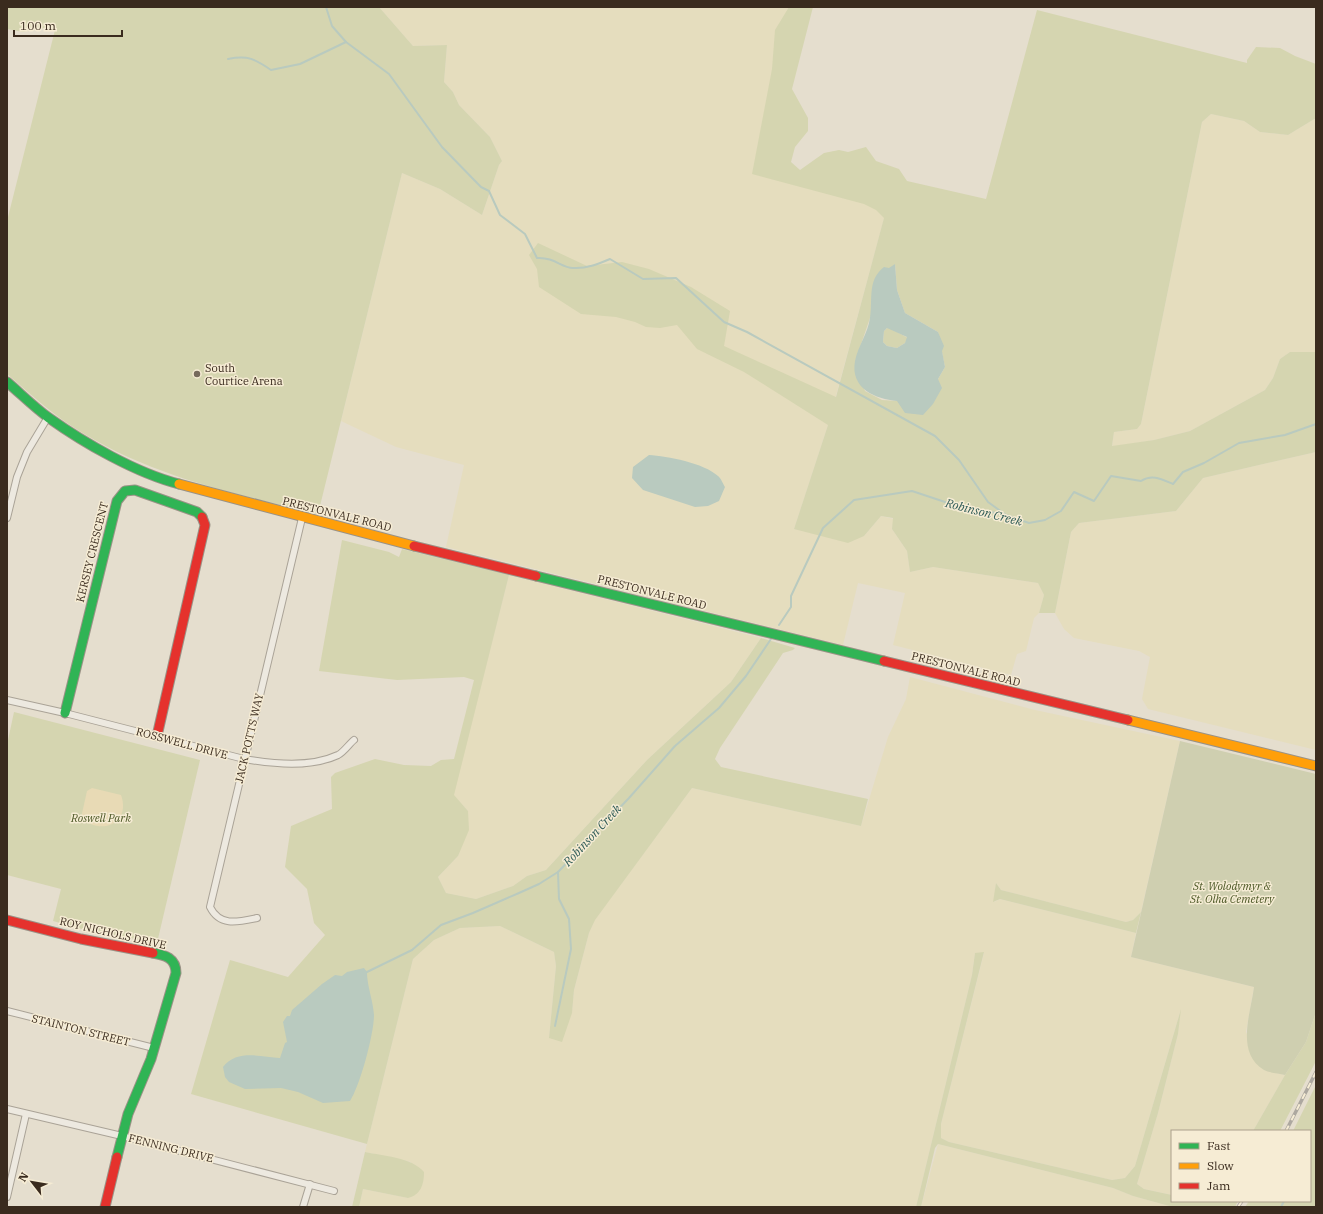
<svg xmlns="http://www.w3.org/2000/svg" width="1323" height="1214" font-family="'IBM Plex Serif',serif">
	<rect width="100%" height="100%" fill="#e5dece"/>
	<g fill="#e5ddbe">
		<polygon points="379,7 797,7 756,172 888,204 828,425 794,529 864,536 881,516 894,519 892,529 907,551 910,572 933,567 1038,583 1044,595 1039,613 1034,618 1026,651 1017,654 1011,675 893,645 905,593 858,583 843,645 446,547 464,465 396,447 341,421 402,173 440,189 482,215 499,165 502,161 490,137 459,105 453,92 444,82 447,45 413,46"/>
		<polygon points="1211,114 1244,121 1260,132 1288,135 1316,118 1316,352 1290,352 1280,359 1273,378 1265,390 1190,431 1154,440 1112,447 1114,432 1137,429 1141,424 1202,122"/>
		<polygon points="1316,452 1316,750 1148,709 1142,699 1150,657 1139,651 1074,638 1064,629 1055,613 1071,532 1079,523 1176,511 1203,478"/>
		<polygon points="509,575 761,638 731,682 647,760 546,870 527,876 513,886 476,899 446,893 438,877 458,856 468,811 453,795"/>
		<polygon points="910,677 1035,710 1180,741 1141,912 1133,920 1126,922 1001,890 996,883 994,902 1000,899 1136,933 1131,957 1254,987 1246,1032 1264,1070 1285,1075 1253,1131 1172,1131 1172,1195 1144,1189 1137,1184 1158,1113 1178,1034 1180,1012 1135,1166 1125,1178 1112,1180 949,1142 941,1138 941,1124 984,953 975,953 972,975 916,1207 359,1207 363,1189 408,1198 411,1162 365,1152 413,959 434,940 460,928 500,926 554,952 556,966 549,1038 572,1012 574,990 589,933 595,919 692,788 861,826 888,737 906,699"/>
		<polygon points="938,1144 1113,1188 1133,1196 1173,1207 921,1207"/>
	</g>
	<g fill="#d5d5b0" fill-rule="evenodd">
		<path d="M7 7H379L413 46 447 45 444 82 453 92 459 105 490 137 502 161 499 165 482 215 440 189 402 173 318 514C232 493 149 476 73 427 50 412 28 392 7 374V221L56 26 23 32 7 29Z"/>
		<path d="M789 7H813L792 89 808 118V131L795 147 791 162 800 170 824 153 839 150 848 152 866 147 876 161 899 169 907 181 986 199 1037 10 1247 63V60L1256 47 1280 48 1295 56 1316 64V118L1288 135 1260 132 1244 121 1211 114 1202 122 1141 424 1137 429 1114 432 1112 446 1154 440 1190 431 1265 390 1273 378 1280 359 1290 352H1316V452L1203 478 1176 511 1079 523 1071 532 1055 613H1039L1044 595 1038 583 933 567 910 572 907 551 892 529 893 518 881 516 864 536 848 543 794 529 828 425 744 372 697 349 677 325 660 328 646 327 635 322 616 317 581 314 539 287 537 269 529 255 538 243 587 266 622 262 649 269 691 287 730 311 724 346 836 397 884 218 876 210 864 204 752 174 772 69 775 30ZM895 264 897 290 905 313 938 332 945 367 938 379 897 401 882 400 865 391 855 362 870 318Z"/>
		<polygon points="887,328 890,328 908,338 905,343 897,348 887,346 883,342 884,331"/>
		<polygon points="342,540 389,552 399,557 402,549 509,575 454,795 468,811 469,830 458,856 438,877 446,893 476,899 513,886 527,876 546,870 647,760 731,682 761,638 795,648 793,650 783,653 720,748 715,759 721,767 868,799 861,826 692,788 595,920 589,933 574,990 572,1013 562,1042 549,1038 556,966 554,952 500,926 460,928 434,940 413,959 367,1144 191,1094 230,960 288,977 325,935 314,923 307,889 285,867 291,826 332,809 331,777 335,773 375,759 404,765 431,766 441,760 454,759 474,680 464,677 397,680 319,671"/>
		<polygon points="14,712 200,760 157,943 82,929 53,921 61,889 7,875 7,745"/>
		<polygon points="996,883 1001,890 1126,922 1133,920 1141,912 1136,933 1000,899 993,902"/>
		<polygon points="984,952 941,1124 941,1138 949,1142 1112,1180 1125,1178 1135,1166 1181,1009 1178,1034 1158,1113 1137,1184 1144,1189 1172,1195 1172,1201 1238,1201 1235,1207 1173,1207 1133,1196 1113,1188 938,1144 935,1148 921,1207 916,1207 972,975 975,953"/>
		<polygon points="1316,1012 1316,1061 1280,1131 1253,1131 1285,1075 1306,1042"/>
		<polygon points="1316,1085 1316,1207 1245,1207 1249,1201 1310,1201 1310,1131 1293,1131"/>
		<path d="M365 1152C384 1156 411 1157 424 1172 424 1184 421 1195 408 1198L363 1189 359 1207H352Z"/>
	</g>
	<path fill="#e8dab5" d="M92 788 121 795C131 823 102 836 81 818L87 791Z"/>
	<path fill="#cfcfb0" d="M1180 741 1316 774V1012L1306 1042 1285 1075C1278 1073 1269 1073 1264 1070 1235 1053 1251 1012 1254 987L1131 957Z"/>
	<g fill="#b9cabf" fill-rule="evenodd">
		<path d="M895 264 897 290 905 313 938 332 944 346 942 351 945 367 938 379 942 388 933 404 923 415 905 413 897 401C876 399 850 389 855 361 858 346 868 333 870 318 873 299 867 280 884 267L889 268ZM887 328 907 337 905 343 897 348 887 346 883 342 884 331Z"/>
		<path d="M649 455C667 456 704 463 718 476 721 478 723 484 725 487L719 501 708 506 695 507 643 490 632 478 633 467Z"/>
		<path d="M364 968 367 972C367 986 373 1000 374 1015 374 1034 360 1086 350 1101L323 1103 298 1092 281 1088 245 1089 229 1082 225 1077 223 1067C237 1049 261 1057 280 1058L285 1043 287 1042 283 1022 287 1016H290L292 1010 322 984 335 975 342 976 347 972Z"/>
	</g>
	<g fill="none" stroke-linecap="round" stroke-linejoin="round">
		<g stroke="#b9cabf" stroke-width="2">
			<path d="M326 7 332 26 346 42 389 74 442 147 481 187 489 191 500 215 525 234 537 258C555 257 561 268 573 268 586 269 598 264 610 259L643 279 676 278 724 322 747 332 935 436 959 460 988 502 1006 515"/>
			<path d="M228 59C248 55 255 59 271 70L300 64 346 42"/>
			<path d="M779 625 791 607V596L823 528 854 500 912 491 954 505 1006 515 1029 523 1045 520 1061 511 1074 492 1094 501 1111 476 1141 481C1152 474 1161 479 1173 484L1183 472 1204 463 1239 443 1285 435 1316 424"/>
			<polyline points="367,972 412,950 441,925 473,913 519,893 539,884 558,872 629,798 675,746 719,708 746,676 771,639"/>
			<polyline points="555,1026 571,949 569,919 559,899 558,872"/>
			<polyline points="1281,1207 1284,1201"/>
		</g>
		<g stroke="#aaa397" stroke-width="8">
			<g id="street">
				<polyline points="7,518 17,477 27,452 48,417"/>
				<path d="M7 700 65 713 244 759C274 764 310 768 338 755 344 752 349 744 354 740"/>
				<path d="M257 918C238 922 220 927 210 907L302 518"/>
				<polyline points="7,1011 154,1048"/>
				<polyline points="7,1109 122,1136 334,1191"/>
				<polyline points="7,1197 26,1114"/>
				<polyline points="303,1207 310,1184"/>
			</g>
		</g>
		<g stroke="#9a9286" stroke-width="11">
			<g id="fast">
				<path d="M7 382C21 394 34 407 49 418 84 443 136 473 179 484"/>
				<polyline points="536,576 884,661"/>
				<polyline points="65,713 117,501 125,491 135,490 197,512 202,517"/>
				<path d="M117 1157 128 1114 151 1059 176 973C176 958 165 955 153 953"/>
			</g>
		</g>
		<g stroke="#9a9286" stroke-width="11">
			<g id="slow">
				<polyline points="179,484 414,546"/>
				<polyline points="1128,720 1316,766"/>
			</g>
		</g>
		<g stroke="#9a9286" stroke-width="11">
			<g id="jam">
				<polyline points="414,546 536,576"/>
				<polyline points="884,661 1128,720"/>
				<polyline points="157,736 205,525 202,517"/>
				<polyline points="7,920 81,939 153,953"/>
				<polyline points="105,1207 117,1157"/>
			</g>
		</g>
		<use href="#street" stroke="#ede9e0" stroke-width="6"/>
		<use href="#fast" stroke="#30b455" stroke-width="9"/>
		<use href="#slow" stroke="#ff9f0a" stroke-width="9"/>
		<use href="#jam" stroke="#e5322d" stroke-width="9"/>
		<g stroke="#ada8a0" stroke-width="3.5">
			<g id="rail">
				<polyline points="1286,1131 1316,1072"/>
				<polyline points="1238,1207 1242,1201"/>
			</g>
		</g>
		<use href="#rail" stroke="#f6ecd4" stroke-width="2" stroke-dasharray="6" stroke-linecap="butt"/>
	</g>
	<circle fill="#766a5c" stroke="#f6ecd4" stroke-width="1.5" cx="197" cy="374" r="4"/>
	<g text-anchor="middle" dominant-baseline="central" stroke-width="3" stroke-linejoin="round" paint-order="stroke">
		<g font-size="11" fill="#3a2b1e" stroke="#f6ecd4" text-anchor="start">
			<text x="205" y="368">South<tspan x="205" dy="13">Courtice Arena</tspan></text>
		</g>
		<g font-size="11" fill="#3a2b1e" stroke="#f6ecd4">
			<text transform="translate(337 514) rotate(14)">PRESTONVALE ROAD</text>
			<text transform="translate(92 552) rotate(-76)">KERSEY CRESCENT</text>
			<text transform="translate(652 592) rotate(14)">PRESTONVALE ROAD</text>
			<text transform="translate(966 669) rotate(14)">PRESTONVALE ROAD</text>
			<text transform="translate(249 738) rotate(-77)">JACK POTTS WAY</text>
			<text transform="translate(182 743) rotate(15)">ROSSWELL DRIVE</text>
			<text transform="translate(113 933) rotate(13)">ROY NICHOLS DRIVE</text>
			<text transform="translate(81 1030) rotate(14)">STAINTON STREET</text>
			<text transform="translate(171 1148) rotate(14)">FENNING DRIVE</text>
		</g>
		<g font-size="11" font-style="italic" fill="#4a5624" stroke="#f6ecd4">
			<text x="101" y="818">Roswell Park</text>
			<text x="1232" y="886">St. Wolodymyr &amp;<tspan x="1232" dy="13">St. Olha Cemetery</tspan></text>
		</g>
		<g font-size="12" font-style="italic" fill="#2d5a56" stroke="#f6ecd4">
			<text transform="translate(984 512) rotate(14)">Robinson Creek</text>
			<text transform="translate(592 835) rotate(-47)">Robinson Creek</text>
		</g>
	</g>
	<rect width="1323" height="1214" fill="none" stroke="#3a2b1e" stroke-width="16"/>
	<rect x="1171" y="1130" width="140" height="72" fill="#f6ecd4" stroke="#ab9f8b"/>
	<rect x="1179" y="1143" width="20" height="6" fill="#30b455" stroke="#ab9f8b"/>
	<text x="1207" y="1150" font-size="12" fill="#3a2b1e">Fast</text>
	<rect x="1179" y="1163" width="20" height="6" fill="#ff9f0a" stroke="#ab9f8b"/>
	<text x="1207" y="1170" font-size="12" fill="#3a2b1e">Slow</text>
	<rect x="1179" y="1183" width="20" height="6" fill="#e5322d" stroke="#ab9f8b"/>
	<text x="1207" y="1190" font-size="12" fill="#3a2b1e">Jam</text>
	<g transform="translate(32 1182) rotate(301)" stroke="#f6ecd4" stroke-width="3" paint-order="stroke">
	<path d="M0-3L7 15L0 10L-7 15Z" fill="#3a2b1e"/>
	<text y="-6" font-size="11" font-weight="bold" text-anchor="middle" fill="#3a2b1e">N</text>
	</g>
	<path d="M14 30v6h108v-6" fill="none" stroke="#3a2b1e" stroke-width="2"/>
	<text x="20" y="30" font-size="12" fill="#3a2b1e" stroke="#f6ecd4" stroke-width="3" paint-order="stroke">100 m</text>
</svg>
